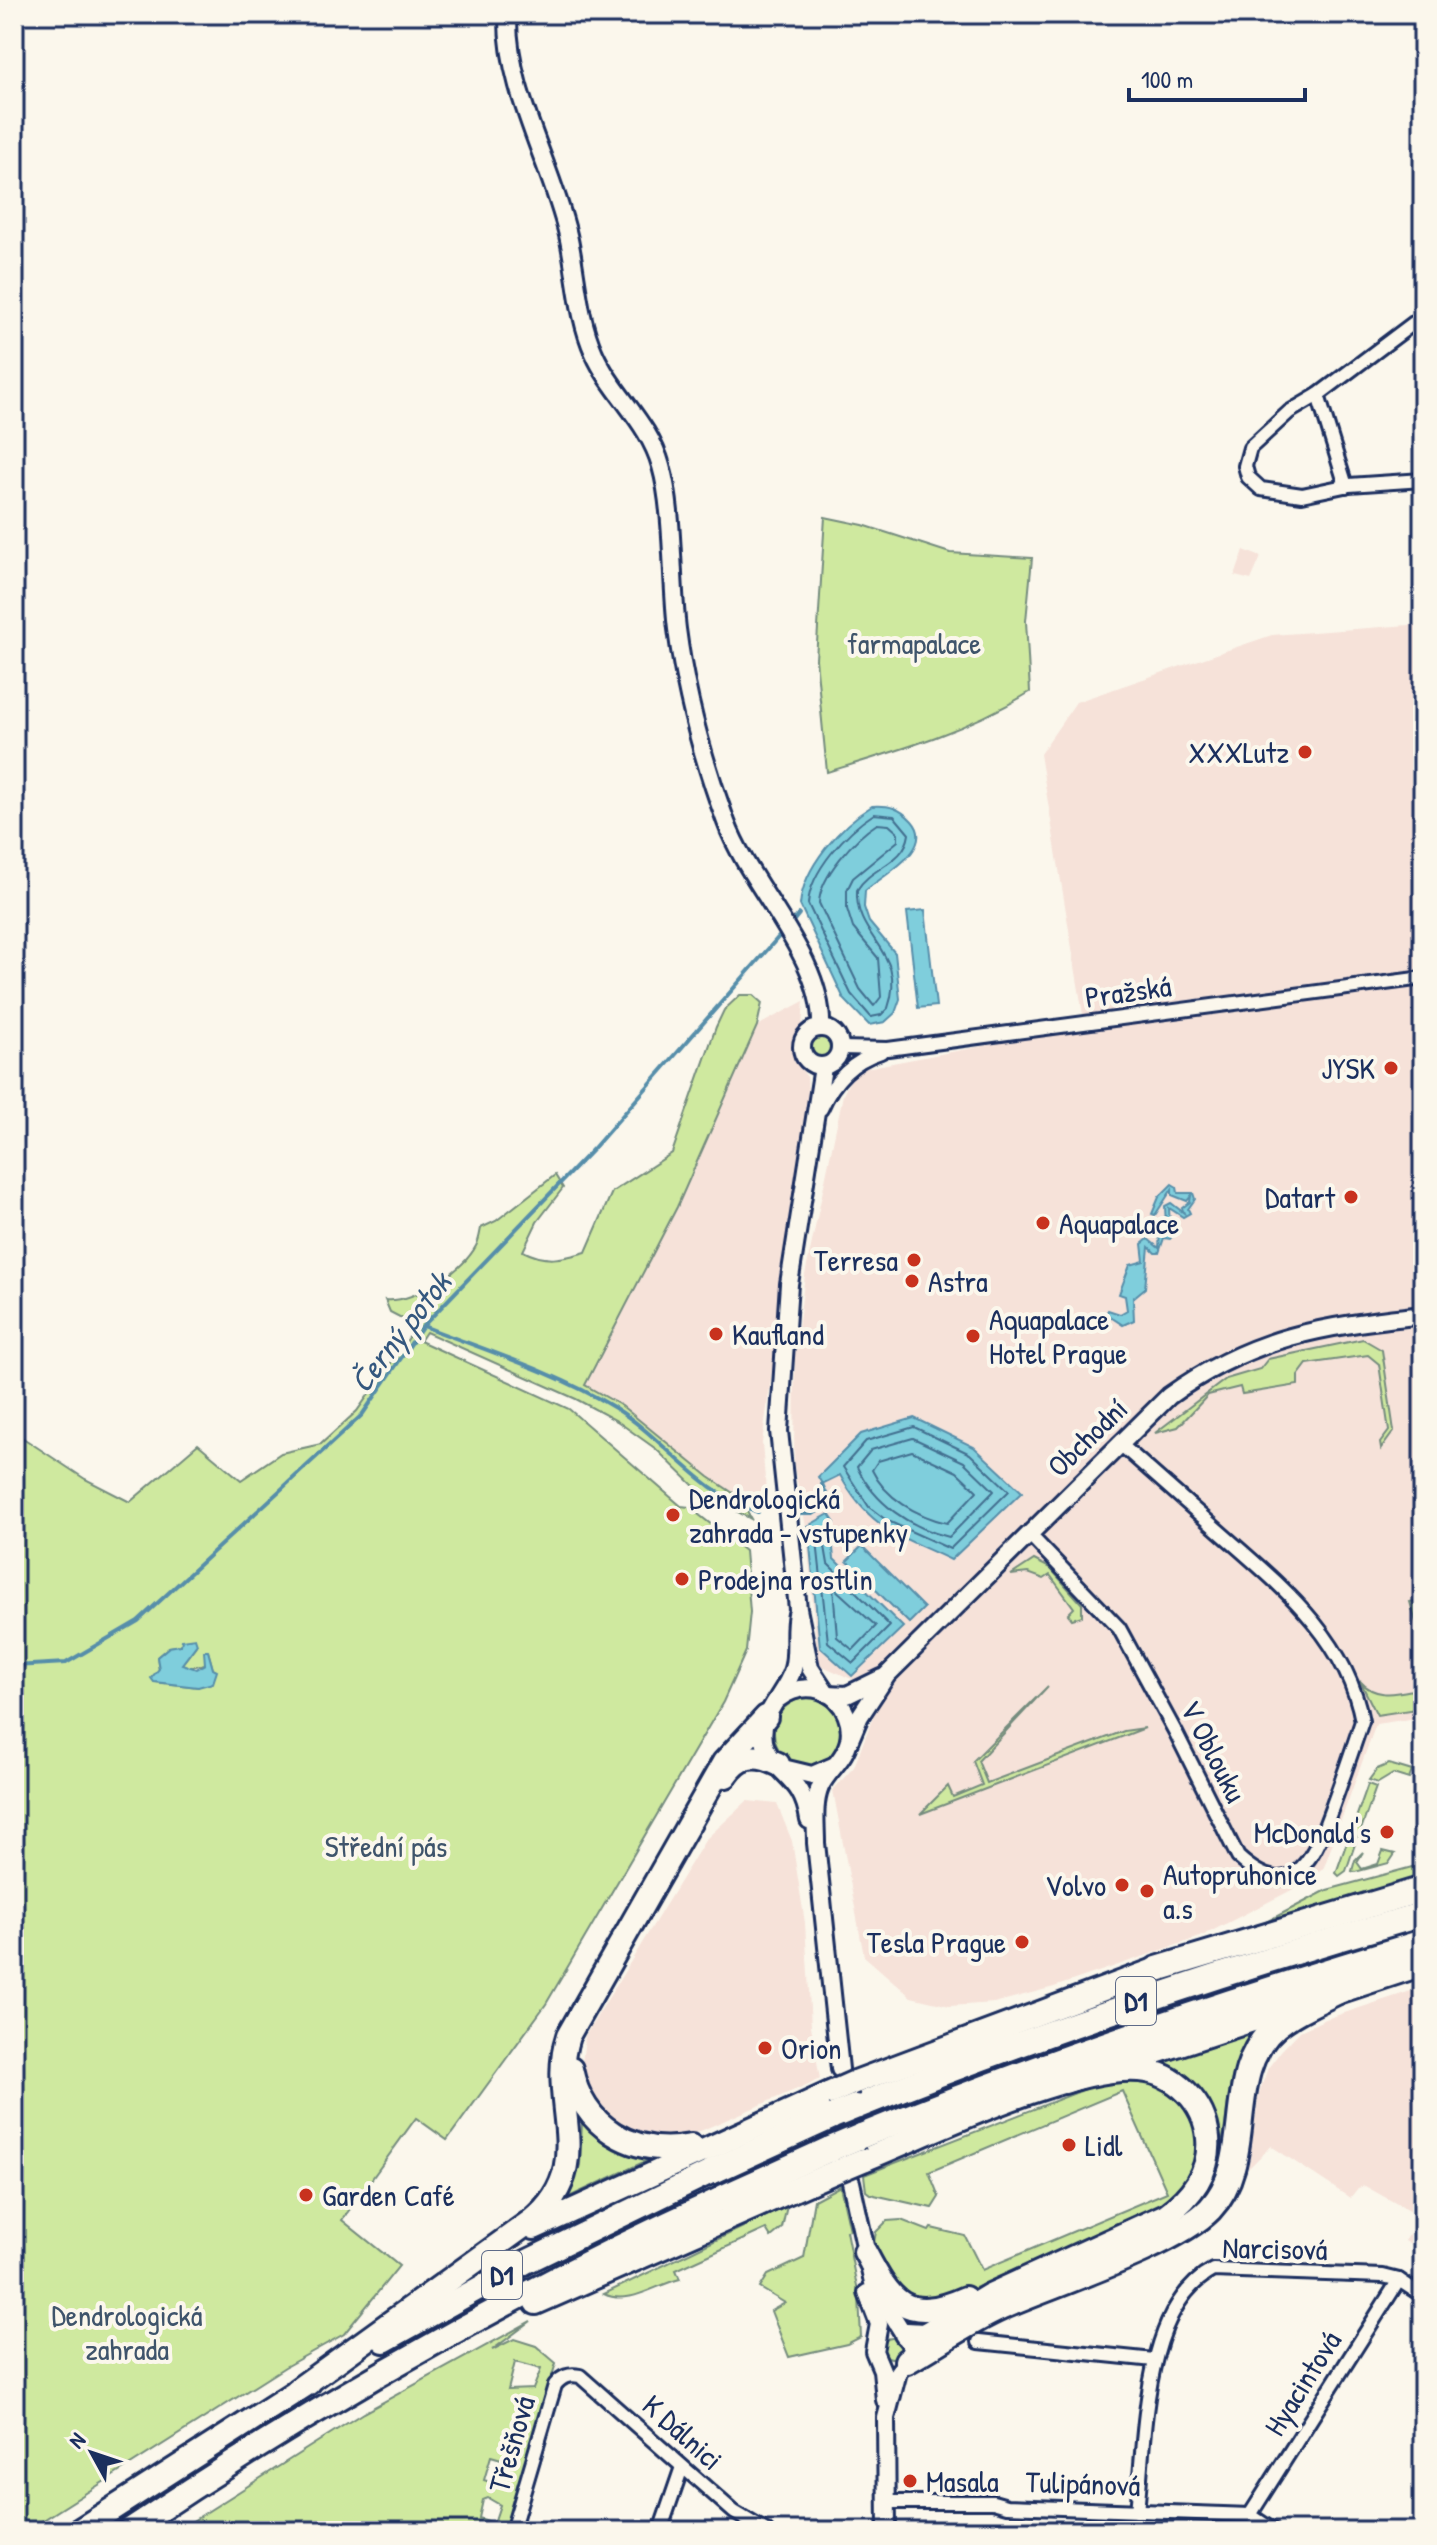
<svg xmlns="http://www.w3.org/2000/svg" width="1437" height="2545" font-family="'Patrick Hand',sans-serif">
	<rect width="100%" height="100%" fill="#fbf7ec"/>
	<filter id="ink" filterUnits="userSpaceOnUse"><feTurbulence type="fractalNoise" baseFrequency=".0125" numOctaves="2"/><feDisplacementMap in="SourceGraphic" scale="16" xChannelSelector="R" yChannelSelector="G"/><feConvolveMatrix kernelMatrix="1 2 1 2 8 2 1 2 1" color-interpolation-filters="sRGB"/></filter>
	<g filter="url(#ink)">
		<g fill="#f6e2d9">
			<polygon points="1244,550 1261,557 1251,580 1235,576"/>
			<polygon points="1423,624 1423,1717 1376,1724 1324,1867 1315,1878 1200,1937 1054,1987 994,2003 950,2006 911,1997 864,1956 833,1790 854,1767 873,1717 856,1681 818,1664 806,1527 794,1466 795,1353 805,1275 843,1095 855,1070 1085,1027 1040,754 1076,702 1272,635"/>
			<polygon points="804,1001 802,1027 791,1046 796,1062 807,1077 809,1107 762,1443 767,1503 739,1497 709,1477 622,1406 585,1385 677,1207 757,1026"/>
			<polygon points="747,1801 777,1804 792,1841 805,1923 811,2026 820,2079 698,2132 664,2138 647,2137 615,2123 592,2097 582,2064 585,2036 706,1839"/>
			<polygon points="1423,1987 1423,2232 1414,2246 1405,2241 1418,2220 1415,2214 1365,2186 1358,2188 1350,2198 1271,2146 1248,2169 1259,2093 1268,2068 1281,2051 1300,2031 1326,2019"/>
		</g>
		<g fill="#cfe99f" stroke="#758c7e" stroke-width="2" fill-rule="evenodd">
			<path d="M825 517 863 525 950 553 1032 558 1026 621 1030 692C967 731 897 751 827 772L816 659Z"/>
			<path d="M740 995H753L762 1003 757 1026 677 1207 585 1385 622 1406 709 1477 739 1497 751 1519 699 1491 656 1449 617 1421 576 1399 426 1332 420 1341 569 1409 681 1506 689 1507 745 1551 750 1612 746 1651 723 1702 546 2004 447 2140 416 2118 342 2220 399 2266 344 2334 285 2367 26 2531H14V1432L85 1479 130 1502 198 1444 241 1480 281 1453 321 1444 357 1411 417 1326 390 1312 385 1300C413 1303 462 1272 476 1246 479 1241 480 1233 481 1228L496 1221 555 1175 563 1188 537 1222 523 1251C546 1263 561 1259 586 1252L612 1192 672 1153 716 1027 724 1010ZM182 1645 195 1647 182 1664 187 1668 205 1664 208 1651 213 1669 198 1687 155 1682 159 1670 157 1657 169 1647Z"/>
			<circle cx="821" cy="1047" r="10"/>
			<polygon points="1363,1339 1382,1350 1394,1431 1381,1449 1380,1443 1389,1431 1379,1364 1368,1355 1307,1364 1298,1376 1298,1385 1242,1394 1240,1387 1208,1395 1178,1427 1155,1433 1226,1379 1260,1369 1268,1359"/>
			<polygon points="1034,1560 1050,1568 1082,1604 1082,1616 1072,1619 1068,1614 1074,1608 1050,1575 1044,1579 1028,1573 1011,1575"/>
			<polygon points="1423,1599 1423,1646 1410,1602"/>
			<path d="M1360 1681C1377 1701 1400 1692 1423 1688V1708L1377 1715Z"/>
			<polygon points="1048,1686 978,1761 987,1783 1124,1731 1145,1728 920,1814 948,1786 953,1797 982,1785 973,1761"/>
			<circle cx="808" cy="1732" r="34"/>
			<polygon points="1389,1764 1412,1771 1409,1779 1393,1774 1378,1783 1369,1780 1377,1769"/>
			<polygon points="1368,1784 1376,1787 1358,1838 1350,1835"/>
			<polygon points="1348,1839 1356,1841 1346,1871 1339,1876 1336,1873"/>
			<polygon points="1383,1851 1395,1854 1389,1863 1355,1872 1352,1871 1355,1860 1363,1852 1357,1862 1362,1869 1378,1864"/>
			<polygon points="1423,1864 1423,1878 1266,1922 1327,1890"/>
			<path d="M1253 2027 1254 2032C1246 2047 1236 2062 1232 2078 1222 2121 1229 2160 1200 2197 1220 2124 1230 2103 1157 2060Z"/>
			<polygon points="1131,2079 1168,2085 1197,2119 1202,2155 1176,2198 955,2297 906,2300 873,2247 876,2232 887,2221 901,2220 929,2231 931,2228 965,2236 982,2270 1167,2192 1122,2091 929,2172 939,2197 932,2208 870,2194 866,2191 864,2175 1101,2083"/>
			<polygon points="582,2122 605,2144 648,2160 569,2197 580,2165"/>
			<polygon points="840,2186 850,2230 846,2231 859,2297 861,2337 847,2344 789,2357 771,2311 785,2303 760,2288 768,2275 804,2258 814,2200"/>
			<path d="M787 2206 782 2228 771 2237 766 2229 676 2270 680 2279C655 2285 629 2306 604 2294Z"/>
			<path d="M531 2321 492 2350 514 2339 536 2346 556 2363 504 2531H177L363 2413ZM515 2362 541 2369 533 2389 508 2390ZM491 2456 508 2461 500 2485 484 2480ZM488 2498 500 2505 494 2523 479 2518 483 2500Z"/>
			<circle cx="892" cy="2348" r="10"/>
		</g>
		<g fill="#7fcedc" stroke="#578eaa" stroke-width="2">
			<path d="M872 806C890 805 900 808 912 821 937 849 881 876 865 891L864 907 869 922 895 953 900 999 895 1013 885 1022 869 1025 844 999 800 905C803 867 841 825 872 806Z"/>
			<polygon points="925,910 936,1006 918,1008 907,912"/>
			<polygon points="1172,1184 1177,1187 1178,1193 1193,1193 1195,1199 1188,1209 1190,1213 1183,1217 1169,1208 1170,1227 1175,1227 1176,1231 1170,1239 1164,1238 1159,1253 1155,1253 1149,1247 1145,1288 1133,1298 1134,1320 1123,1325 1106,1314 1108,1310 1120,1314 1127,1310 1125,1296 1119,1294 1130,1265 1144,1261 1142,1244 1148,1239 1159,1248 1160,1230 1166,1225 1165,1206 1171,1203 1184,1213 1182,1208 1190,1202 1191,1196 1187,1201 1172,1195 1172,1189 1155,1215 1152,1214 1159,1197"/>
			<path d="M914 1418 974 1447 1022 1492 951 1560C899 1535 869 1529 840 1475L822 1484 818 1477 861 1434Z"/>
			<polygon points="829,1514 835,1523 831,1526 834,1559 903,1627 852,1676 820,1647 808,1526"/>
			<polygon points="862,1546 924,1608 909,1623 847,1561"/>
			<polygon points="195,1638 197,1644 182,1664 196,1669 205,1664 204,1651 208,1651 213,1669 217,1671 213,1683 198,1687 154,1682 151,1678 159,1669 157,1657 169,1647 181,1645 182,1640"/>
		</g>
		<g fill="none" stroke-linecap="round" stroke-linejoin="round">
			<g stroke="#436f90" stroke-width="2">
				<path d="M874 814 894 816 909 834C905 864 871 866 857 890 854 940 908 950 888 1008L881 1015 871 1017 851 994 808 904C810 871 847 831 874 814Z"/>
				<path d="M877 824 889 825 898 833V841L853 878 847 890V909L853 928 878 958 881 997 874 1006 860 989 819 903C820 876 855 838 877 824Z"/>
				<polygon points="914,1427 970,1454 1009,1491 950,1549 886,1520 869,1507 843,1467 866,1441"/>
				<path d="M913 1438 964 1462 994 1491 949 1537C909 1527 875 1504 857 1467L871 1450Z"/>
				<path d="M912 1451 957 1472 977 1491 947 1523C917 1516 885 1498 872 1470L878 1461Z"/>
				<polygon points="822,1529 828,1564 890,1626 853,1663 828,1642 816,1532"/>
				<polygon points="833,1587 876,1626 853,1650 837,1637"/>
			</g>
			<g stroke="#578eaa" stroke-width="4">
				<polyline points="791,924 799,914"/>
				<path d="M423 1326C487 1351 556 1372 615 1408 666 1440 699 1492 758 1512"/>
				<polyline points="796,1514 813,1514 830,1503 822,1484"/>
				<polyline points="14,1666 66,1663 138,1621 362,1415 423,1326 593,1149 782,933"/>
			</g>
			<g stroke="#1b2f5e" stroke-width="18">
				<g id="minor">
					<polyline points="1423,316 1318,395 1289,412 1250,448 1245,466 1248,477 1261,489 1302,495 1349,485 1423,480"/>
					<polyline points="1318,395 1346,486"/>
					<polyline points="840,1048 888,1049 1423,978"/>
					<path d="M821 1109C833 1081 852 1061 881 1052"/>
					<path d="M1028 1533 1119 1628 1176 1733 1238 1857C1296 1910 1316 1852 1334 1802 1344 1775 1353 1748 1362 1721 1347 1638 1280 1585 1221 1533 1187 1503 1153 1473 1119 1443"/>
					<polyline points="979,2342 1154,2360"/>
					<polyline points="886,2502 993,2502 1007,2506 1250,2515 1274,2531"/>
					<path d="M1137 2511C1145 2441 1142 2307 1213 2270L1383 2276 1399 2280 1423 2296"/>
					<polyline points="1250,2515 1399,2280"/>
					<path d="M512 2531 555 2385C562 2376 569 2374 580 2376L734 2512 766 2531"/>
					<polyline points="660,2531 682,2467"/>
				</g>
			</g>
			<g stroke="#1b2f5e" stroke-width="22">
				<g id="tertiary">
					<path d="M508 14C506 90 551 162 568 235 577 274 577 315 594 353 612 394 649 422 661 466 674 511 671 581 677 629 685 692 704 762 726 822 750 888 824 957 821 1028"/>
					<circle cx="821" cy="1047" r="19"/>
					<polyline points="823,1067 789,1284 779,1431 798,1609 810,1668 826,1692"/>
					<path d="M797 1614C793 1632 798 1651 793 1669 785 1697 754 1716 766 1748 779 1778 803 1777 809 1820"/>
					<polyline points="828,1694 847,1695 882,1678"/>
					<path d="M778 1699C790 1690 805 1686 820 1690 845 1698 857 1728 845 1751 839 1764 826 1773 820 1787 813 1804 816 1825 816 1843L840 2069"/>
					<path d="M849 1742 860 1716 887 1675 1169 1396C1252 1336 1323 1326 1423 1315"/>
					<polyline points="783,1768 812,1775 833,1766"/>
					<polyline points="851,2182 874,2287 912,2347 911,2356 898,2372 886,2418 887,2531"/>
					<polyline points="867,2293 879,2324 874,2351 882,2370 885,2400"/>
				</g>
			</g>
			<g stroke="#1b2f5e" stroke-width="28">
				<g id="trunk">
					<path d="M726 1776C740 1755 755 1753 778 1764"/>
					<path d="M571 2069C583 2128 633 2157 691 2146"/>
					<polyline points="855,2082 1157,1969"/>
					<path d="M863 2160C930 2133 1072 2064 1140 2070 1176 2073 1205 2103 1208 2138 1211 2171 1191 2197 1166 2215L990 2295 924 2335 906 2334"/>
					<polyline points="534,2228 830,2093"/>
					<path d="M865 2252C891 2302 906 2324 965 2298"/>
					<polyline points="536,2303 839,2170"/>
					<polyline points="384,2341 528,2261 713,2171"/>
					<path d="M297 2390 531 2221C600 2165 546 2103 568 2036L724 1762 766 1717"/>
					<polyline points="78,2531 309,2383"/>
					<path d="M128 2531C317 2404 517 2291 724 2197"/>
				</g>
			</g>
			<g stroke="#1b2f5e" stroke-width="30">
				<g id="motorway">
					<polyline points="1157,1969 1423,1889"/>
					<polyline points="1064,2081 1423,1963"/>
					<path d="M855 2107C1042 2032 1230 1969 1423 1914"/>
					<path d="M861 2136C1046 2061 1232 1999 1423 1942"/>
					<polyline points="713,2171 833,2116"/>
					<polyline points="724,2197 830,2149"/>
					<path d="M907 2361C939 2343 968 2322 1002 2307 1054 2284 1174 2246 1210 2209 1258 2158 1221 2073 1276 2026 1295 2010 1319 2001 1340 1990"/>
				</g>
			</g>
			<use href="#minor" stroke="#fbf7ec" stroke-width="12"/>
			<use href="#tertiary" stroke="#fbf7ec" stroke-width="16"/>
			<use href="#trunk" stroke="#fbf7ec" stroke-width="22"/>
			<use href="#motorway" stroke="#fbf7ec" stroke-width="24"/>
			<g stroke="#1b2f5e" stroke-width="28" stroke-linecap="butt">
				<g id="trunk-bridge">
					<polyline points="830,2093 855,2082"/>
					<polyline points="839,2170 863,2160"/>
				</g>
			</g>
			<g stroke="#1b2f5e" stroke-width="30" stroke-linecap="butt">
				<g id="motorway-bridge">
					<polyline points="833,2116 855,2107"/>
					<polyline points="830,2149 861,2136"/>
				</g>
			</g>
			<use href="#trunk-bridge" stroke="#fbf7ec" stroke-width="22"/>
			<use href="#motorway-bridge" stroke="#fbf7ec" stroke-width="24"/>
		</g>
	</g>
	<g fill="#c8321e" stroke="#fbf7ec" stroke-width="3">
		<circle cx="1305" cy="752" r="8"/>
		<circle cx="1391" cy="1068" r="8"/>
		<circle cx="1351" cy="1197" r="8"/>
		<circle cx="1043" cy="1223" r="8"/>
		<circle cx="914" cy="1260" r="8"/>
		<circle cx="912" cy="1281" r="8"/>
		<circle cx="716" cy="1334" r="8"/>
		<circle cx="973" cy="1336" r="8"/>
		<circle cx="673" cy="1515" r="8"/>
		<circle cx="682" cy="1579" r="8"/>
		<circle cx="1387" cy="1832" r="8"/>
		<circle cx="1122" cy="1885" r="8"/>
		<circle cx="1147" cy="1891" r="8"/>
		<circle cx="1022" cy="1942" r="8"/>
		<circle cx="765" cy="2048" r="8"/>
		<circle cx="1069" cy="2145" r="8"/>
		<circle cx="306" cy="2195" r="8"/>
		<circle cx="910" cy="2481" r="8"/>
	</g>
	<g text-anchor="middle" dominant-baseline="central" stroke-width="8" stroke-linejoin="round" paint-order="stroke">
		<g fill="#fbf7ec" stroke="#5e6b89" stroke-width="2">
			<rect x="1116" y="1977" width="40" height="48" rx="6"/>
			<rect x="482" y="2251" width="40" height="48" rx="6"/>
		</g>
		<g font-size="28" font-weight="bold" fill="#1b2f5e">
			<text x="1136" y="2001">D1</text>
			<text x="502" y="2275">D1</text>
		</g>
		<g font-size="30" fill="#3f546b" stroke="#fbf7ec">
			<text x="914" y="643">farmapalace</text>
			<text x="386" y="1846">Střední pás</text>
			<text x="127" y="2315">Dendrologická<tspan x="127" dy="34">zahrada</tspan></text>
		</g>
		<g font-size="30" fill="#1b2f5e" stroke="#fbf7ec" text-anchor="start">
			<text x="1289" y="752" text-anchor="end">XXXLutz</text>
			<text x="1375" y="1068" text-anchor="end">JYSK</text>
			<text x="1335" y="1197" text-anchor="end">Datart</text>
			<text x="1059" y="1223">Aquapalace</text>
			<text x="898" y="1260" text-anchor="end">Terresa</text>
			<text x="928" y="1281">Astra</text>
			<text x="989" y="1319">Aquapalace<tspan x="989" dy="34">Hotel Prague</tspan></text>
			<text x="732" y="1334">Kaufland</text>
			<text x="689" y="1498">Dendrologická<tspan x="689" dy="34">zahrada - vstupenky</tspan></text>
			<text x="698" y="1579">Prodejna rostlin</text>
			<text x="1371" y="1832" text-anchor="end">McDonald's</text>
			<text x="1163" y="1874">Autopruhonice<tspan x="1163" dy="34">a.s</tspan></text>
			<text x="1106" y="1885" text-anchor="end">Volvo</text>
			<text x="1006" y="1942" text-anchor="end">Tesla Prague</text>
			<text x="781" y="2048">Orion</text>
			<text x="1085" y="2145">Lidl</text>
			<text x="322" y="2195">Garden Café</text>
			<text x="926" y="2481">Masala</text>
		</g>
		<g font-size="30" fill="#1b2f5e" stroke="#fbf7ec">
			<text transform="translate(1128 991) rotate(-8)">Pražská</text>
			<text transform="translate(1087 1437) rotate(-44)">Obchodní</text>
			<text transform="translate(1214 1751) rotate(63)">V Oblouku</text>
			<text transform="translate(1275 2248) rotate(1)">Narcisová</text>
			<text transform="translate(1302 2383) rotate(-58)">Hyacintová</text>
			<text transform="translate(683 2432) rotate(42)">K Dálnici</text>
			<text transform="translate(511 2444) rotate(-74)">Třešňová</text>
			<text transform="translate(1083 2483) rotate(2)">Tulipánová</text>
		</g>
		<g font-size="32" font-style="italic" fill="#34577e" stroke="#fbf7ec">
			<text transform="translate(400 1332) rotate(-52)">Černý potok</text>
		</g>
	</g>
	<rect width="1437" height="2545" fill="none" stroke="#fbf7ec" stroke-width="48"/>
	<rect x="24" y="24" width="1389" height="2497" fill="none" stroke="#1b2f5e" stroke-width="3" filter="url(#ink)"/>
	<g transform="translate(92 2453) rotate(310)" stroke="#fbf7ec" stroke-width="6" paint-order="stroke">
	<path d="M0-6L14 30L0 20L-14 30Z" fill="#1b2f5e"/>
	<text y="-12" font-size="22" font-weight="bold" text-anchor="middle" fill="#1b2f5e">N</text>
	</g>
	<path d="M1129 88v12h176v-12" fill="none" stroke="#1b2f5e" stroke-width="4"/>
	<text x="1141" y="88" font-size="24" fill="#1b2f5e" stroke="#fbf7ec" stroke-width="6" paint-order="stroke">100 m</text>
</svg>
